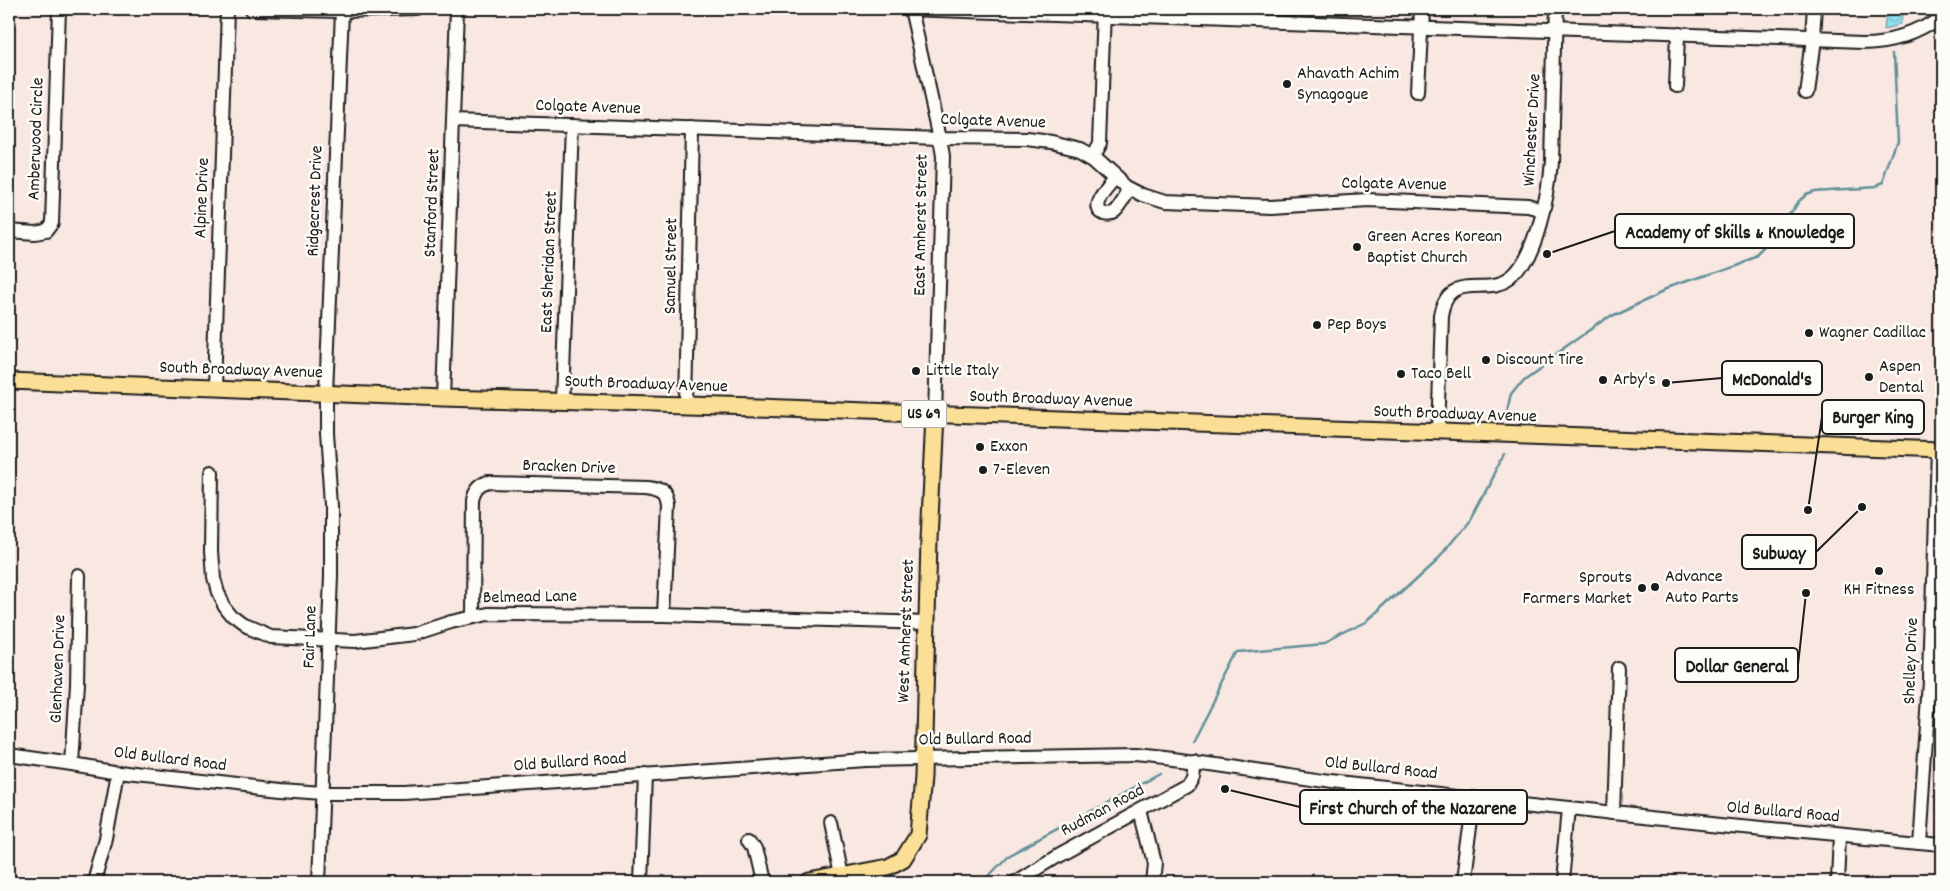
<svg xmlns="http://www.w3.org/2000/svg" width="1950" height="891" font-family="Dekko,sans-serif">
	<defs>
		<pattern id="water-waves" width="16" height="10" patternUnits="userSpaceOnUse" patternTransform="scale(1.25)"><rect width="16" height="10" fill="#8edeeb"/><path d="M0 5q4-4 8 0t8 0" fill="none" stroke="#7abec9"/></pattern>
	</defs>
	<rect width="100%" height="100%" fill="#f9e7e1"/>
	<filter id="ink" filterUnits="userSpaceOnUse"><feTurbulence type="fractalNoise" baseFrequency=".02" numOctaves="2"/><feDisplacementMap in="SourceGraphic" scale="10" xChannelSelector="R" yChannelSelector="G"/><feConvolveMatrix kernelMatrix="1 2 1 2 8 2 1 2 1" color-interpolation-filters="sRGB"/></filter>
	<g filter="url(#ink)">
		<polygon fill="url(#water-waves)" stroke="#609098" points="1888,9 1902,9 1903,24 1886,28"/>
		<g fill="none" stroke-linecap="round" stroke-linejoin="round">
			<g stroke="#609098" stroke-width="2.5">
				<polyline points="1506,416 1511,393 1524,377 1612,315 1666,290 1758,257 1772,243 1799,201 1806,195 1815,192 1875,188 1883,185 1898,142 1894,52"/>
				<polyline points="1192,741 1238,652 1324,644 1368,622 1439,557 1470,520 1505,454"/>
				<polyline points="983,882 1009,855 1159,774"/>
			</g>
			<g stroke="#1c1c1c" stroke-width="16">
				<g id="minor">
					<polyline points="252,9 342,11 418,9"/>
					<path d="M908 9 1864 42C1893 42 1919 34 1941 17"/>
					<polyline points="911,9 940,138 943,156 935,415"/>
					<polyline points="1675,86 1677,35"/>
					<polyline points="1805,91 1812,40 1814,9"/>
					<polyline points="1418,93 1422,9"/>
					<polyline points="453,121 940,138 1027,139 1051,142 1080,149 1094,157 1127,187 1143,195 1165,202 1270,206 1367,200 1528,207 1543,211"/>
					<polyline points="1093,156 1100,143 1105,9"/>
					<path d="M1115 177C1109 184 1087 206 1103 213 1106 214 1111 214 1114 212 1120 207 1125 196 1130 189"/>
					<polyline points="9,231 35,233 46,231 52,223 59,9"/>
					<polyline points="214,388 227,9"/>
					<polyline points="443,398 457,9"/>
					<polyline points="562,401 572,125"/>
					<polyline points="686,405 692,129"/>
					<path d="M1437 432 1441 316C1449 269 1486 298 1511 279 1536 260 1549 192 1551 162L1555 9"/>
					<polyline points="212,472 211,552 213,579 217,593 224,606 233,617 245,626 271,637 355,641 414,634 451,622 488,614 664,615 927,623"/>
					<path d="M473 617 474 501C476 492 480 486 490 483L646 487C660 489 667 492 669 506L664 615"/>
					<path d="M9 755 72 764 118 772 281 790 323 793H404L865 760 1135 755C1202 761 1267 774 1333 782 1536 805 1738 827 1941 845"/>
					<polyline points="72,764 77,684 79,576"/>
					<polyline points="1141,811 1154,863 1152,882"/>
					<polyline points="1614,813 1619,668"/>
					<polyline points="831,823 842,876"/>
					<polyline points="749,839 754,847 762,882"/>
					<polyline points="1919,843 1930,680 1937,450"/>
					<polyline points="94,882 106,839 118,772"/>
					<polyline points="319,882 331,576 331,506 326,434 326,393 342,11"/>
					<polyline points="641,882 645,775"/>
					<polyline points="1015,882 1059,855 1187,785 1192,776 1194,761"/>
					<polyline points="1463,882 1474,797"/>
					<polyline points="1562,882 1569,808"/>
					<polyline points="1837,882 1839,836"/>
				</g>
			</g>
			<g stroke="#1c1c1c" stroke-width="19">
				<g id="major">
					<polyline points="9,381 443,398 758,407 1941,450"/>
					<polyline points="809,882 888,867 903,859 918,835 923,777 929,540 935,415"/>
				</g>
			</g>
			<use href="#minor" stroke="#fdfcf7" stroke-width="12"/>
			<use href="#major" stroke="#fbdf96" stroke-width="15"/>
		</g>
	</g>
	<g fill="#1c1c1c" stroke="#fdfcf7" stroke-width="2">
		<circle cx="1287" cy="84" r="5"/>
		<circle cx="1357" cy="247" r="5"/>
		<circle cx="1317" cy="325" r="5"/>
		<circle cx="1809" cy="333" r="5"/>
		<circle cx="1486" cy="360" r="5"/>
		<circle cx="916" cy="371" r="5"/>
		<circle cx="1401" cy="374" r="5"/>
		<circle cx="1869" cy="377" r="5"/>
		<circle cx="1603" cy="380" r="5"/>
		<circle cx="980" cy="447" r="5"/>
		<circle cx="983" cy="470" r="5"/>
		<circle cx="1879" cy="571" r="5"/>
		<circle cx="1655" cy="587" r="5"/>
		<circle cx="1642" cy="588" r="5"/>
	</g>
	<g text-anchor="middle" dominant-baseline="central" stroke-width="5" stroke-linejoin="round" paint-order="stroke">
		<rect fill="#fdfcf7" stroke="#605f5e" stroke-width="1" x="901.5" y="400.5" width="45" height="27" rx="4"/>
		<g font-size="16" font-weight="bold" fill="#1c1c1c">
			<text x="924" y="414">US 69</text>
		</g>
		<g font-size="18" fill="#1c1c1c" stroke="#fdfcf7" text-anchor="start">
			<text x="1297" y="74">Ahavath Achim<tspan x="1297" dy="21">Synagogue</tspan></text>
			<text x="1367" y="237">Green Acres Korean<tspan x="1367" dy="21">Baptist Church</tspan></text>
			<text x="1327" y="325">Pep Boys</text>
			<text x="1819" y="333">Wagner Cadillac</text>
			<text x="1496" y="360">Discount Tire</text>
			<text x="1879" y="367">Aspen<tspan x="1879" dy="21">Dental</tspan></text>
			<text x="926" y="371">Little Italy</text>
			<text x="1411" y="374">Taco Bell</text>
			<text x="1613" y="380">Arby's</text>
			<text x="990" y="447">Exxon</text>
			<text x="993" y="470">7-Eleven</text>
			<text x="1665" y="577">Advance<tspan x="1665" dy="21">Auto Parts</tspan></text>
			<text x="1632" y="578" text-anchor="end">Sprouts<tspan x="1632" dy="21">Farmers Market</tspan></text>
			<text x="1879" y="590" text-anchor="middle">KH Fitness</text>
		</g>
		<g font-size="18" fill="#1c1c1c" stroke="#fdfcf7">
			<text transform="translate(588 108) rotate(2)">Colgate Avenue</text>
			<text transform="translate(993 122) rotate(2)">Colgate Avenue</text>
			<text transform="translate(1533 130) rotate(-87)">Winchester Drive</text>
			<text transform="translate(37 139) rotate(-88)">Amberwood Circle</text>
			<text transform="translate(1394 185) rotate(1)">Colgate Avenue</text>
			<text transform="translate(203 198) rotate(-88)">Alpine Drive</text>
			<text transform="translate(316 201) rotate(-88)">Ridgecrest Drive</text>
			<text transform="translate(433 203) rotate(-88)">Stanford Street</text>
			<text transform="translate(922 225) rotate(-89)">East Amherst Street</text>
			<text transform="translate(550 262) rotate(-88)">East Sheridan Street</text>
			<text transform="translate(672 266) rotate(-89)">Samuel Street</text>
			<text transform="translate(241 371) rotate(2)">South Broadway Avenue</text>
			<text transform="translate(646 385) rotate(2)">South Broadway Avenue</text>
			<text transform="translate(1051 400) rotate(2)">South Broadway Avenue</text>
			<text transform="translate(1455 415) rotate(2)">South Broadway Avenue</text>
			<text transform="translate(569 468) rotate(2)">Bracken Drive</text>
			<text transform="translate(530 598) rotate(-1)">Belmead Lane</text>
			<text transform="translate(907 631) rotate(-88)">West Amherst Street</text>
			<text transform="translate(311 637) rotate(-88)">Fair Lane</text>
			<text transform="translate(1912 661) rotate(-88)">Shelley Drive</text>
			<text transform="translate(59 669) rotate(-88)">Glenhaven Drive</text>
			<text transform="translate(975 740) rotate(-1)">Old Bullard Road</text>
			<text transform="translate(170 760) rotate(7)">Old Bullard Road</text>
			<text transform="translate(570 763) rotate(-4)">Old Bullard Road</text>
			<text transform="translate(1381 769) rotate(6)">Old Bullard Road</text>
			<text transform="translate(1103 811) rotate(-28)">Rudman Road</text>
			<text transform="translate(1783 813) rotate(5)">Old Bullard Road</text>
		</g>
	</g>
	<path fill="none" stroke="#1c1c1c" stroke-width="2" d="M1547 254L1615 231M1666 383L1722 378M1808 510L1822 417M1862 507L1816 552M1806 593L1798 665M1225 789L1300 807"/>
	<g fill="#1c1c1c" stroke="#fdfcf7" stroke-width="2">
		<circle cx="1547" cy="254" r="5"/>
		<circle cx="1666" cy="383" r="5"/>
		<circle cx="1808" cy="510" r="5"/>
		<circle cx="1862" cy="507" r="5"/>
		<circle cx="1806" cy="593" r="5"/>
		<circle cx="1225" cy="789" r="5"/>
	</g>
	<g fill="#fdfcf7" stroke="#1c1c1c" stroke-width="2">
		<rect x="1615" y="214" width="239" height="34" rx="5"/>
		<rect x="1722" y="361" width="100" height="34" rx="5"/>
		<rect x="1822" y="400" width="102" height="34" rx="5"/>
		<rect x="1742" y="535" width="74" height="34" rx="5"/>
		<rect x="1675" y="648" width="123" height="34" rx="5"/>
		<rect x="1300" y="790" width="227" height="34" rx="5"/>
	</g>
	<g font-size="19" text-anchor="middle" font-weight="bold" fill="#1c1c1c">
		<text x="1735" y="238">Academy of Skills &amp; Knowledge</text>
		<text x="1772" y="385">McDonald's</text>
		<text x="1873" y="423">Burger King</text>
		<text x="1779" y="559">Subway</text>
		<text x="1737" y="672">Dollar General</text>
		<text x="1413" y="814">First Church of the Nazarene</text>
	</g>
	<rect width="1950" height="891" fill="none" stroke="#fdfcf7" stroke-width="30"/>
	<rect x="15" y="15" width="1920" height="861" fill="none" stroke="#1c1c1c" stroke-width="2" filter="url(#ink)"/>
</svg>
